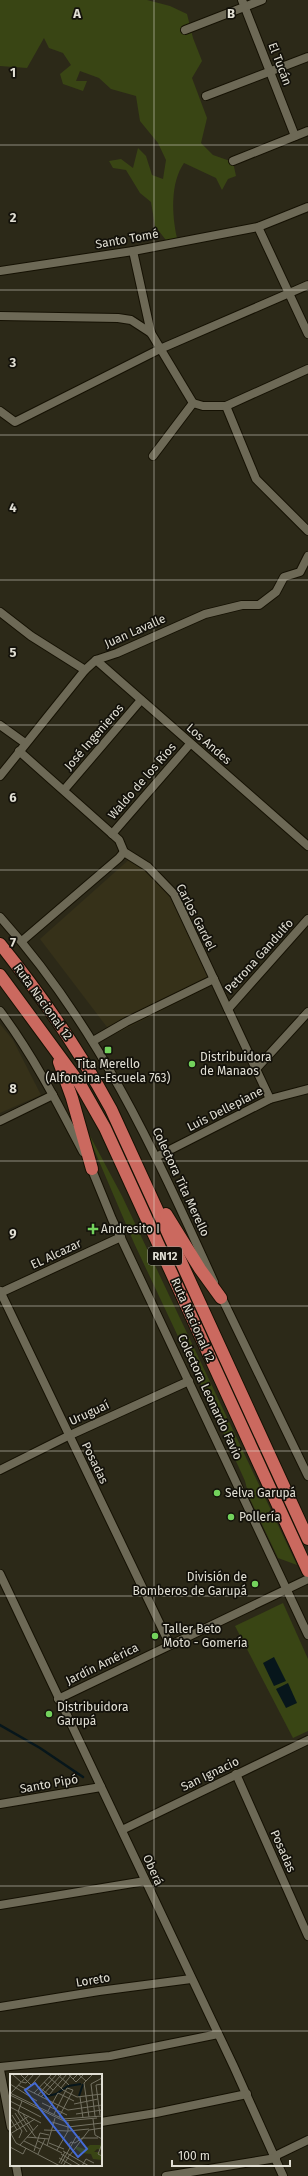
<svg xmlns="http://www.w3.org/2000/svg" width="308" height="2176" font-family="'Fira Sans',sans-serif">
	<rect width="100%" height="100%" fill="#2c2918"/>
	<g fill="#363119">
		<polygon points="133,856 168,893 213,985 113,1035 40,939"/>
		<polygon points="0,1024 13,1040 41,1095 0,1113"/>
	</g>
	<g fill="#394514">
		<path d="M0 0H147L170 6 187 14 193 38 202 61 192 78 207 118 201 143 213 155 233 162 236 176 228 179 222 190 216 178 184 163C170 183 172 215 177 238L169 244 155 226 151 202 140 193 126 170 113 168 109 161 121 159 133 168 138 148 146 156 152 175 163 179 166 160 158 143 140 121 136 96 111 89 99 78 80 71 76 81H87L83 91 63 84 60 74 71 65 63 53 49 48 44 38 27 68 0 66Z"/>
		<polygon points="81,1119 122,1196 297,1565 278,1558 249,1497 245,1481 216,1417 134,1243"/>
		<polygon points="283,1603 308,1659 308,1731 293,1738 235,1626"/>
	</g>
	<g fill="#07161b">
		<polygon points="274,1657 286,1681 274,1686 263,1663"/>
		<polygon points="288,1683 297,1703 286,1708 276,1689"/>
	</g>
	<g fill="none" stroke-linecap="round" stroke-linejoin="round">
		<polyline stroke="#07161b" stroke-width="2.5" points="0,1725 40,1748 83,1777"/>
		<g stroke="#151103" stroke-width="10">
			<g id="minor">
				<polyline points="242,0 295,136"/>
				<polyline points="185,30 262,0"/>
				<polyline points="206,96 308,57"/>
				<polyline points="233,161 308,131"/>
				<polyline points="258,227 308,334"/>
				<polyline points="133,251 151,333"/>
				<polyline points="0,271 133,251 258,227 308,207"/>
				<polyline points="0,316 118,318 131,320 151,333 193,403 203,406 226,406 308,369"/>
				<polyline points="226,406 256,479 308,531"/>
				<polyline points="0,411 15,422 160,349 308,285"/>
				<polyline points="153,456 193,403"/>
				<polyline points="0,612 31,636 85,670"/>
				<polyline points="96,660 308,846"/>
				<polyline points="0,725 25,743"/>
				<polyline points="19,751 119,840 124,852 148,867 174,894 270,1099"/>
				<polyline points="0,776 85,670 96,660 117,653 205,614 242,605 259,605 276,592 284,577 300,572 308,556"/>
				<polyline points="64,790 141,700"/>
				<polyline points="112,834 190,744"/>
				<path d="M0 917C98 1026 154 1150 214 1282"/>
				<polyline points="22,941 119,858 124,852"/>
				<polyline points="228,1009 308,919"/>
				<path d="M0 1011C33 1055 58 1104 83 1152"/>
				<polyline points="93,1041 126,1022 214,979"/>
				<polyline points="256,1069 308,1012"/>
				<polyline points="0,1121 53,1095"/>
				<polyline points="156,1157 270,1099 308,1089"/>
				<polyline points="90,1165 112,1219 308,1635"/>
				<polyline points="0,1291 170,1645"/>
				<polyline points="0,1293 121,1237"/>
				<polyline points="220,1294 308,1476"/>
				<polyline points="0,1470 68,1436 189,1381"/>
				<polyline points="0,1574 234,2067 283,2176"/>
				<polyline points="58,1699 308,1579"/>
				<polyline points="236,1774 308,1936"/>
				<polyline points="0,1804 101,1787"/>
				<polyline points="122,1830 308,1740"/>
				<polyline points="0,1905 145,1881"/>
				<polyline points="0,2007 99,1991 191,1979"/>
				<polyline points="0,2067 110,2056 218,2034"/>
				<polyline points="0,2070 11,2127"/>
				<polyline points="101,2122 156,2113 247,2094"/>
				<polyline points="275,2156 308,2140"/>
				<polyline points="16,2165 18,2176"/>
				<polyline points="166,2176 276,2158"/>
			</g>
		</g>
		<g stroke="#151103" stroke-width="14">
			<g id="highway">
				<path d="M0 944C42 996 79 1050 111 1109L308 1539"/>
				<polyline points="0,975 80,1084 105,1128 308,1571"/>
				<polyline points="59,1062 72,1098 92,1169"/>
				<polyline points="166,1214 200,1269 221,1298"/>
			</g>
		</g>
		<use href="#minor" stroke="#6d6956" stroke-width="8"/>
		<use href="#highway" stroke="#cb695f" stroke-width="12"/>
	</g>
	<path fill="none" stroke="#e1dfd4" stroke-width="1" stroke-opacity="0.55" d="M154 0V2176M0 145H308M0 290H308M0 435H308M0 580H308M0 725H308M0 870H308M0 1015H308M0 1161H308M0 1306H308M0 1451H308M0 1596H308M0 1741H308M0 1886H308M0 2031H308"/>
	<g fill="#73d25c" stroke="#13110a" stroke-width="1.5">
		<rect x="104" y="1046" width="8" height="8" rx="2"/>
		<circle cx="192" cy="1064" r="4"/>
		<path d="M91 1223h4v4h4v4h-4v4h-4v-4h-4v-4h4z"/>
		<circle cx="217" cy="1493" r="4"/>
		<circle cx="231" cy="1517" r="4"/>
		<circle cx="255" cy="1584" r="4"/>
		<circle cx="155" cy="1636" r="4"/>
		<circle cx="49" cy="1714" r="4"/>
	</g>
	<g text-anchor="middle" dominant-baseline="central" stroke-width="3.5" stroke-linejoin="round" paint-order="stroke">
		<rect fill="#13110a" stroke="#a3a197" stroke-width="1" x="148" y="1247" width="34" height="18" rx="3"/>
		<g font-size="11" font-weight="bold" fill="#e1dfd4">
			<text x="165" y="1256">RN12</text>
		</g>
		<g font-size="12" fill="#e1dfd4" stroke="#13110a">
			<text transform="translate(280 64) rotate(69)">El Tucán</text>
			<text transform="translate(127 239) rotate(-10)">Santo Tomé</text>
			<text transform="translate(135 631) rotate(-24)">Juan Lavalle</text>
			<text transform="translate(94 737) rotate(-49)">José Ingenieros</text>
			<text transform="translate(209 744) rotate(41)">Los Andes</text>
			<text transform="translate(142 781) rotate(-49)">Waldo de los Ríos</text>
			<text transform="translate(196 917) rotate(63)">Carlos Gardel</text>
			<text transform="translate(259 956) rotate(-48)">Petrona Gandulfo</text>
			<text transform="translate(43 1002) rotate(54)">Ruta Nacional 12</text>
			<text transform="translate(225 1109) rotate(-27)">Luis Dellepiane</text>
			<text transform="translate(181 1182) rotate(65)">Colectora Tita Merello</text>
			<text transform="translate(56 1254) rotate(-25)">EL Alcazar</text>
			<text transform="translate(193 1320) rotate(66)">Ruta Nacional 12</text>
			<text transform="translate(210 1397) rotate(65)">Colectora Leonardo Favio</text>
			<text transform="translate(89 1413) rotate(-25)">Uruguaí</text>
			<text transform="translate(95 1463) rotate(64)">Posadas</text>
			<text transform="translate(102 1664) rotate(-26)">Jardín América</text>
			<text transform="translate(210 1774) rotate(-26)">San Ignacio</text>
			<text transform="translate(49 1784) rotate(-10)">Santo Pipó</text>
			<text transform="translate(283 1851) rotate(66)">Posadas</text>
			<text transform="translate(153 1870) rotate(66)">Oberá</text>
			<text transform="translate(93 1980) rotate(-9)">Loreto</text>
		</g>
		<g font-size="12" fill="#e1dfd4" stroke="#13110a" text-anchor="start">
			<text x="200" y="1057">Distribuidora<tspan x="200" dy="14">de Manaos</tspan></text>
			<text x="108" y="1064" text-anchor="middle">Tita Merello<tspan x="108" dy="14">(Alfonsina-Escuela 763)</tspan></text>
			<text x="101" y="1229">Andresito I</text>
			<text x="225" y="1493">Selva Garupá</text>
			<text x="239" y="1517">Pollería</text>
			<text x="247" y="1577" text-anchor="end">División de<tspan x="247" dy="14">Bomberos de Garupá</tspan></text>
			<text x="163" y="1629">Taller Beto<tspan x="163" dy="14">Moto - Gomería</tspan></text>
			<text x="57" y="1707">Distribuidora<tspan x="57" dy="14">Garupá</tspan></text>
		</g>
	</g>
	<g transform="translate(10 2074)">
		<rect width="92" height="92" fill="#2c2918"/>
		<path d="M90 68 92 76 87 75 84 78H90L92 86 83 85 81 80 71 79 66 75V72L74 75 80 71H90Z" fill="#394514"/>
		<path fill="none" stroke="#07161b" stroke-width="2" d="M69 22 73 10M33 23 46 20 58 12 71 10"/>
		<path fill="none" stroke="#747263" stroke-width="1" d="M2 0 11 8M10 0 21 11M47 0 59 11M58 0 66 8 74 0M62 0 51 14 53 16 67 23 92 20M39 3 51 14M63 5 68 0 76 7M12 8 16 9 24 0M34 8 43 16M0 10 27 27M8 11 58 36 92 31M29 13 39 21 57 0M17 16 31 0M0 19 53 45 92 42M1 19 19 0M24 19 42 0M0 21 54 47 87 44M28 21 47 0M31 23 52 0M70 23 73 44M0 27 31 43M12 27 8 38 26 64M32 29 57 41M64 30 88 25M0 33 31 49M38 37 48 19 64 27M5 39 17 58M13 40 23 56M44 40 57 14 63 16M66 40 92 36M2 41 12 57 9 64M90 41 86 11 92 10M85 42 81 10 92 4M49 43 63 16M79 43 74 9 83 0M0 44 7 56M83 45 85 61 92 65M42 48 58 53M58 53 92 49M0 54 19 42M34 56 58 57M79 56 92 54M58 57 79 55M0 58 6 69 50 92M0 60 25 45M17 63 39 65M14 67 30 75M28 67 52 79M39 69 54 75M92 70 88 80 92 82M10 71 28 51M37 72 45 44M58 72 61 68 65 69 72 64H88M0 73 13 80 16 74M47 76 58 57V48M24 77 30 59 39 61M53 77 79 92M28 80 35 65M51 80 71 92M60 81 79 56M49 84 63 92M49 89 55 78M51 90 66 63H70M53 92 60 80M72 92 76 85 84 89"/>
		<path fill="#446bd7" fill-opacity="0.15" stroke="#446bd7" stroke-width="2" d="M25 9 77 75 68 83 15 16Z"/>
		<rect width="92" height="92" fill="none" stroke="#e1dfd4" stroke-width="2"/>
	</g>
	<g font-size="13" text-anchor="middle" font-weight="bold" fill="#e1dfd4" stroke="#13110a" stroke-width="3.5" stroke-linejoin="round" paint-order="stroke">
		<text x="77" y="18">A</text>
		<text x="231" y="18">B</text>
		<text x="13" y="77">1</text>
		<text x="13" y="222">2</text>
		<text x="13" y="367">3</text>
		<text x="13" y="512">4</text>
		<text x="13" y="657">5</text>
		<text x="13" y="802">6</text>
		<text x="13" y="947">7</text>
		<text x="13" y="1093">8</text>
		<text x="13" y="1238">9</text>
	</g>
	<path d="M172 2160v6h118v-6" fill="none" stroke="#e1dfd4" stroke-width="2"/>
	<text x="178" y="2160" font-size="12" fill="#e1dfd4" stroke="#13110a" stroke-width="3" paint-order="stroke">100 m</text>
</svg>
